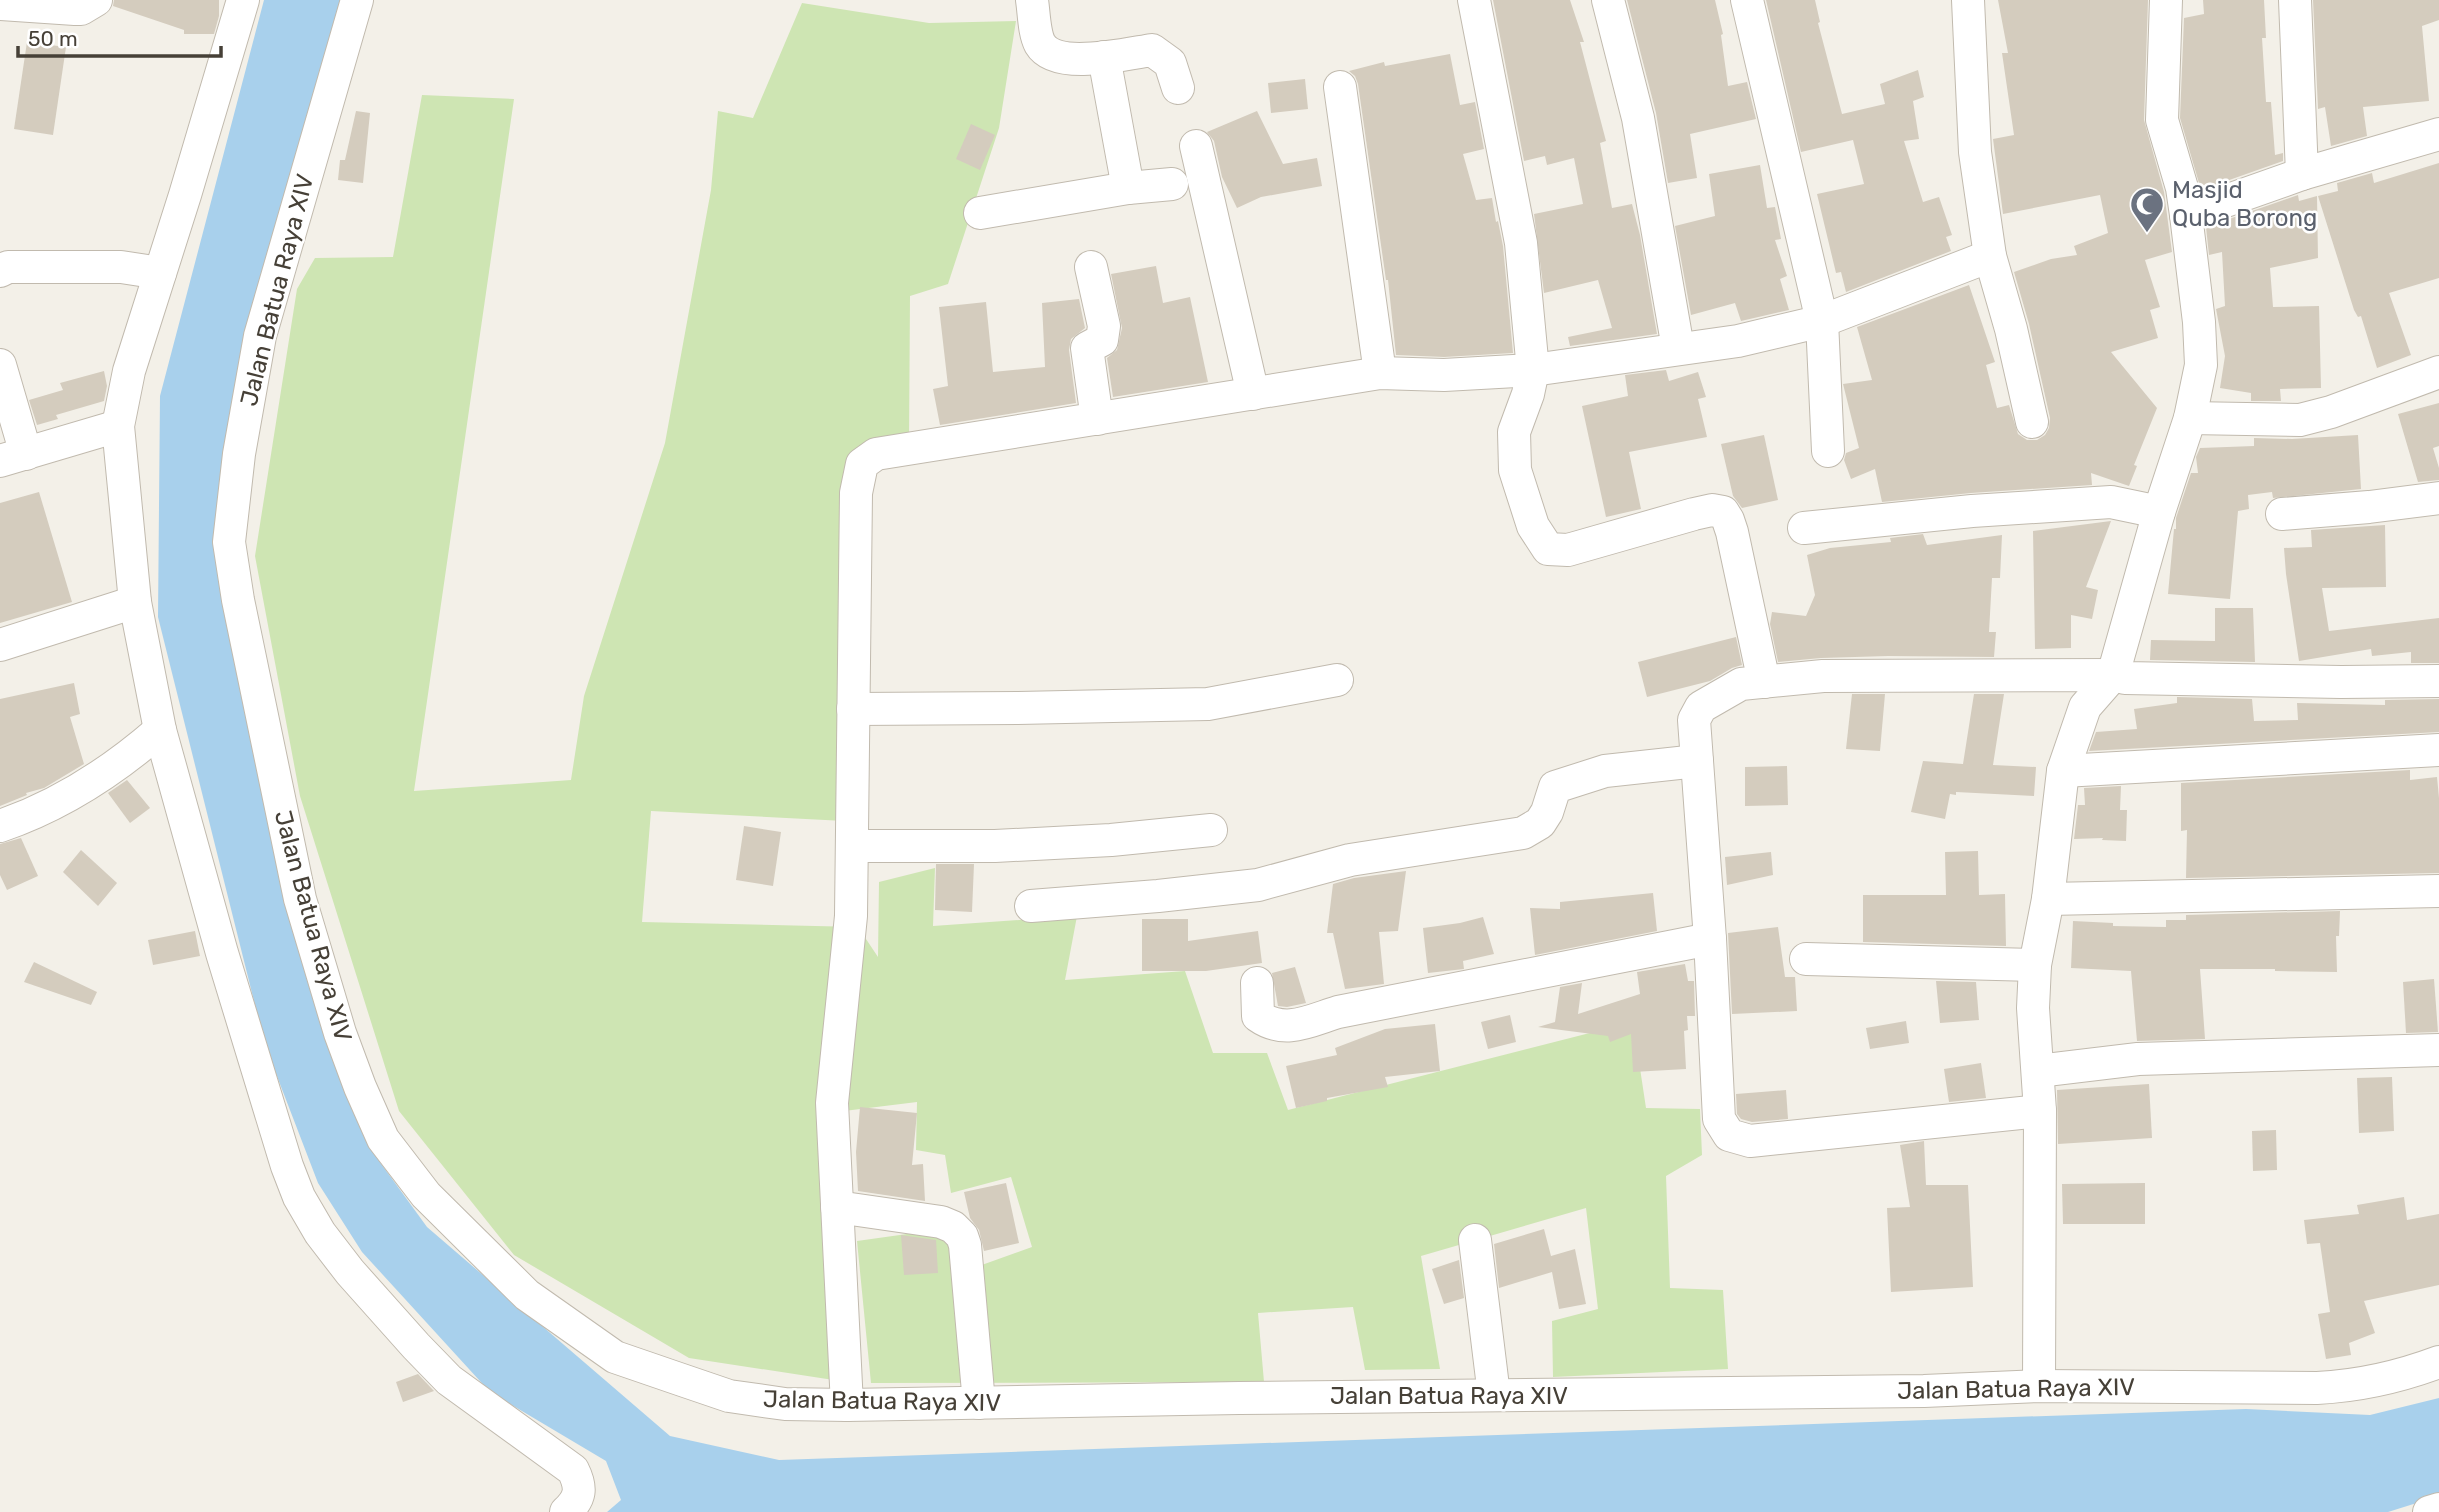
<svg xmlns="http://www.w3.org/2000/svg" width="2439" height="1512" font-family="Rubik,sans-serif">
	<rect width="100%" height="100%" fill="#f3f0e8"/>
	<polygon fill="#cee5b3" points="802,3 929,23 1016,21 999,128 948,284 910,296 909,442 864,469 864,822 651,811 642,922 858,927 878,957 879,882 935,868 933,926 1077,916 1065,980 1185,971 1213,1053 1267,1053 1288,1110 1633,1022 1646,1108 1700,1109 1702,1155 1666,1176 1670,1288 1723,1290 1728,1369 1553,1377 1552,1321 1598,1309 1586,1208 1421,1256 1440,1369 1365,1370 1353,1307 1258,1313 1264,1382 871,1383 857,1241 957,1227 965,1271 1032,1247 1011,1177 951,1193 945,1155 916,1150 917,1102 844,1111 840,1381 689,1358 514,1255 399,1111 300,796 255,556 297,289 315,258 393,257 422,95 514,99 414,791 571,780 584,696 665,443 711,190 718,111 753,118"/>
	<polygon fill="#a8d0ec" points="264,0 343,0 215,550 292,909 374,1154 427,1227 670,1436 779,1460 2246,1409 2370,1415 2439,1398 2439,1496 2388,1512 607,1512 621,1500 606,1461 490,1392 362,1252 318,1183 265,1045 158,617 160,396"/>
	<g fill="#d4ccbe">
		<polygon points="114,0 219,0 219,16 214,34 184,34 184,30 113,6"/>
		<polygon points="1493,0 1570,0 1584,42 1580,42 1606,141 1600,143 1612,208 1632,204 1640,235 1657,334 1570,346 1568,337 1612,328 1598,280 1544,293 1534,214 1583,204 1574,158 1547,165 1545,156 1524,161"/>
		<polygon points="1627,0 1715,0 1723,34 1721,35 1728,86 1747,82 1756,119 1690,134 1697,178 1668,183 1656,113"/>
		<polygon points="1766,0 1815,0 1820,22 1818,23 1842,114 1885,104 1880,84 1918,70 1924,97 1913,101 1919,139 1904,141 1923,202 1939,197 1952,235 1946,237 1951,251 1846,292 1841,272 1836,273 1817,194 1864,184 1853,140 1801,152"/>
		<polygon points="1998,0 2148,0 2144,120 2164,192 2172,252 2145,260 2160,307 2150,310 2158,338 2111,352 2157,408 2134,465 2137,466 2129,486 2091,473 2092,485 1971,493 1882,502 1875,469 1851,479 1844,460 1846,453 1859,448 1843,384 1872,380 1857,327 1969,285 1995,362 1986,365 1997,408 2009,405 2018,434 2027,440 2037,440 2045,435 2049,428 2050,418 2029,324 2014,272 2051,259 2077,255 2074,246 2108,233 2100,195 2003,214 1993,139 2014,135 2002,53 2008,53"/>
		<polygon points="2203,0 2264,0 2266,38 2262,38 2266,102 2271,102 2275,155 2283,153 2283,161 2201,190 2180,118 2184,18 2204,14"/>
		<polygon points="2313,0 2439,0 2439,20 2422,26 2429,101 2363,107 2367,136 2331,146 2325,107 2318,109"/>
		<polygon points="27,42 66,47 53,135 14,129"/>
		<polygon points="1450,54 1460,105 1475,102 1484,149 1463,154 1476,200 1492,198 1496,222 1498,221 1503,246 1513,353 1444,357 1396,355 1388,280 1386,280 1358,84 1355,76 1349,71 1384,62 1385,66"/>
		<polygon points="1305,79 1308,109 1271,113 1268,83"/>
		<polygon points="356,111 370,113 363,183 338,180 340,160 345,160"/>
		<polygon points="1257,111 1283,164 1317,158 1322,186 1261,197 1237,208 1222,177 1214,141 1207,132"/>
		<polygon points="971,124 995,135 980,170 956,159"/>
		<polygon points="2439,163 2439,278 2389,293 2411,355 2377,368 2361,316 2358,317 2354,310 2318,196 2338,191 2337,183 2372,173 2374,183"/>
		<polygon points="1760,165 1767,208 1775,207 1781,239 1775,240 1787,276 1780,279 1789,310 1741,321 1735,303 1691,315 1675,226 1715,216 1709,174"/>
		<polygon points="2298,195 2299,201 2317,196 2318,258 2270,268 2273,307 2319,306 2321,388 2280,389 2281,401 2251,401 2251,393 2220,388 2225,356 2216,309 2225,306 2222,252 2209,255 2206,227"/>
		<polygon points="1156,266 1163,303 1190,297 1208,382 1113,397 1107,358 1117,350 1122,328 1111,274"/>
		<polygon points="1079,299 1085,328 1071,339 1069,350 1076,403 940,425 933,389 948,386 939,307 986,302 993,372 1045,367 1042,303"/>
		<polygon points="1666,370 1669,381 1698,372 1706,397 1698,399 1707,437 1629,452 1641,509 1606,517 1582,406 1628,396 1625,375"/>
		<polygon points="104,371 107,386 104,401 56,415 58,419 37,425 29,400 63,390 60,383"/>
		<polygon points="2439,403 2439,446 2433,448 2439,468 2439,480 2418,482 2398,414"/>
		<polygon points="1764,435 1778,500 1742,508 1733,496 1721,444"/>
		<polygon points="2358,435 2361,489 2273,498 2272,492 2248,495 2249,509 2238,511 2230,599 2168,594 2174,529 2176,529 2176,518 2191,473 2198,473 2196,457 2200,448 2254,446 2254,438 2292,439"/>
		<polygon points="39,492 72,602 0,623 0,503"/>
		<polygon points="2111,521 2086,587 2098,590 2092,619 2071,615 2071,648 2035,649 2033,531"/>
		<polygon points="2385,525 2386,587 2322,588 2329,631 2439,618 2439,663 2411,663 2411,652 2372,656 2371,649 2299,661 2286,574 2284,548 2312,547 2311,530"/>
		<polygon points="1923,534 1927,545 2002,535 2000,578 1992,578 1989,632 1996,632 1994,657 1888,656 1821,658 1778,662 1770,624 1772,612 1806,616 1815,595 1807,555 1830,548 1891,542 1890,538"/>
		<polygon points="2215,608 2253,608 2255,662 2150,660 2151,640 2215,641"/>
		<polygon points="1736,637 1742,665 1732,668 1710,681 1647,697 1638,662"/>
		<polygon points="74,683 80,714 70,717 84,764 44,788 26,793 27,795 0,806 0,699"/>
		<polygon points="1852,694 1885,694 1880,751 1846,749"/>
		<polygon points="1974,694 2004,694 1993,765 2036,767 2034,796 1956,792 1956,795 1950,794 1945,819 1911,812 1923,761 1963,764"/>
		<polygon points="2177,697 2252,699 2254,721 2298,720 2297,703 2385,705 2385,700 2439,699 2439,732 2089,751 2096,732 2137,729 2134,709 2177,703"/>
		<polygon points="1787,766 1788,805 1745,806 1745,767"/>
		<polygon points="2410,770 2410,780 2437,777 2439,798 2439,873 2186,878 2187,830 2181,831 2181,783"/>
		<polygon points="127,780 150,808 130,823 108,793"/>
		<polygon points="2121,786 2120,810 2127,810 2126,841 2102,840 2103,838 2074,839 2078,805 2085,805 2084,788"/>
		<polygon points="744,826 781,832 773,886 736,880"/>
		<polygon points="21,838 38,876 7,890 0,875 0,844"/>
		<polygon points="81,850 117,883 98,906 63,872"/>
		<polygon points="1978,851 1979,895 2005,894 2006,946 1863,942 1863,895 1946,895 1945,852"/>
		<polygon points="1771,852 1773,875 1727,885 1725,857"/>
		<polygon points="936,864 974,864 972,912 935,910"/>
		<polygon points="1406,871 1398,931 1379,932 1384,984 1345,989 1333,933 1327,933 1333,884 1354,878"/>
		<polygon points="1653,893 1657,931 1535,955 1530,908 1560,909 1560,902"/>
		<polygon points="2340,911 2339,936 2336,936 2337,972 2275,971 2275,969 2200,969 2205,1039 2137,1041 2131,971 2071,968 2073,921 2113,923 2113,926 2166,927 2166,920 2186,920 2186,915"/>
		<polygon points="1483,917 1494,954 1463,961 1464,969 1428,973 1423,928 1460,923"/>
		<polygon points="1142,919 1188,919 1188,941 1258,931 1262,963 1206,971 1142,971"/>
		<polygon points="1778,927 1785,977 1795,977 1797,1011 1732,1014 1728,933"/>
		<polygon points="195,931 200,956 153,965 148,940"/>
		<polygon points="34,962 97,992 91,1005 24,982"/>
		<polygon points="1685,964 1688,981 1694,981 1695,1016 1687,1016 1688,1030 1684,1031 1686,1069 1633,1072 1631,1034 1610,1042 1608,1036 1538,1027 1555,1022 1560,987 1582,983 1578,1014 1640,994 1637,972"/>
		<polygon points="1295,967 1306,1003 1287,1007 1278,1006 1272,973"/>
		<polygon points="2434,979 2438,1032 2406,1033 2403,982"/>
		<polygon points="1936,981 1976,982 1979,1020 1940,1023"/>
		<polygon points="1510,1015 1516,1042 1488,1049 1481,1022"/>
		<polygon points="1906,1021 1909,1043 1870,1049 1866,1028"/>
		<polygon points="1435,1024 1440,1071 1385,1077 1388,1087 1327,1098 1327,1101 1296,1108 1286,1066 1337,1055 1335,1048 1385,1029"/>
		<polygon points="1981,1063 1986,1098 1949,1102 1944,1069"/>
		<polygon points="2392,1077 2394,1131 2359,1133 2357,1078"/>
		<polygon points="2149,1084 2152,1138 2058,1144 2057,1090"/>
		<polygon points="1786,1090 1788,1119 1752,1122 1741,1119 1737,1114 1736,1094"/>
		<polygon points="860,1107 917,1113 912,1165 923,1164 925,1201 858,1191 856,1152"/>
		<polygon points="2276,1130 2277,1170 2253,1171 2252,1131"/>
		<polygon points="1924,1141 1926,1185 1968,1185 1973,1287 1891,1292 1887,1208 1910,1207 1900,1145"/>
		<polygon points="1006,1183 1019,1243 984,1251 979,1230 970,1218 964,1192"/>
		<polygon points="2145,1183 2145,1224 2063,1224 2062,1184"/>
		<polygon points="2404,1197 2407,1220 2439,1214 2439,1285 2364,1301 2375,1333 2349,1343 2351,1355 2326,1359 2318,1314 2330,1312 2320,1243 2307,1244 2304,1220 2359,1214 2357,1205"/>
		<polygon points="1544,1229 1551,1256 1575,1249 1586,1304 1559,1309 1552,1272 1499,1288 1494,1244"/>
		<polygon points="901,1235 936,1240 938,1273 904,1275"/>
		<polygon points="1459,1260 1464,1298 1444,1304 1432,1269"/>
		<polygon points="418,1374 434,1391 403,1402 396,1382"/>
	</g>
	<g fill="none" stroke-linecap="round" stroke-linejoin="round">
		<g stroke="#c1baae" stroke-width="34">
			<g id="minor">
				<path d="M243 0 185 195 129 371 118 426 135 602 160 730 222 953 287 1166 299 1197 320 1233 350 1272 416 1346 449 1380 573 1470C582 1488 581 1498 566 1512"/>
				<path d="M357 0 260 336 239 454 229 542 238 600 300 899 340 1033 360 1087 383 1139 426 1195 527 1295 615 1357 682 1380 729 1396 785 1404 847 1405 1239 1398 1924 1391 2039 1386 2317 1388C2360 1386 2399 1377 2439 1362"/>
				<path d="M1032 0C1034 13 1034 33 1040 44 1056 71 1126 54 1152 50L1170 63 1178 88"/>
				<polyline points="1474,0 1521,243 1533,370 1528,394 1514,432 1515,470 1533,526 1548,549 1568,550 1694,514 1712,510 1723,512 1728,520 1732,532 1764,682"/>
				<polyline points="1608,0 1638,118 1678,348"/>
				<polyline points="1747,0 1822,321 1828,451"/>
				<polyline points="1968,0 1975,152 1990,256 2011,329 2032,422"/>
				<polyline points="2295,0 2302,174"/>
				<polyline points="0,4 75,9 81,9 96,0"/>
				<polyline points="1104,57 1128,188"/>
				<polyline points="1340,87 1380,373"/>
				<polyline points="1196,146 1253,394"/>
				<polyline points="980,213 1128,188 1172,184"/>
				<polyline points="2186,215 2302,174 2439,134"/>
				<polyline points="1091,267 1104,326 1102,340 1087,348 1097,419"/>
				<polyline points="0,271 8,267 121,267 160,273"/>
				<polyline points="0,365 26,454"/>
				<polyline points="2190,418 2300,420 2331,412 2439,372"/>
				<polyline points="0,461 118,426"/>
				<polyline points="2282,514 2369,507 2439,498"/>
				<polyline points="1804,528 1972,511 2111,502 2159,512"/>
				<polyline points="0,645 135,602"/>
				<polyline points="853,709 1018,708 1208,704 1337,680"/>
				<polyline points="2063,771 2439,750"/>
				<path d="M0 826C59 806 113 771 160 730"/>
				<polyline points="852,846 995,846 1111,840 1211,830"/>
				<polyline points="2048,899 2439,891"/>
				<polyline points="1031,906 1158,896 1258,885 1350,860 1523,833 1540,823 1547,812 1555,787 1605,771 1697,761"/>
				<polyline points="1806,959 2035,965"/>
				<path d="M1257 983 1258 1016C1285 1035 1309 1021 1338 1012L1710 939"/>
				<polyline points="2038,1071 2138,1059 2439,1050"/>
				<polyline points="2040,1111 1750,1141 1729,1135 1719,1119 1710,939 1694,720 1701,707 1741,684 1823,676 2113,675 2125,678 2341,682 2439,681"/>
				<polyline points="837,1207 941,1222 953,1227 962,1236 965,1245 979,1403"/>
				<polyline points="1475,1240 1494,1395"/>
				<polyline points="2039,1386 2040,1111 2033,1008 2035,965 2048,899 2063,771 2085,707 2113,675 2159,512 2190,418 2201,365 2199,322 2186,215 2182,188 2162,120 2166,0"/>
				<polyline points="847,1405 832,1103 851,916 856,493 862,464 876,454 1380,373 1444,375 1533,370 1738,341 1822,321 1990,256"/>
				<polyline points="2429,1512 2439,1509"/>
			</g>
		</g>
		<use href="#minor" stroke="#fff" stroke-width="32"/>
	</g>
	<defs>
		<g id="mosque-pin" transform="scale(1.75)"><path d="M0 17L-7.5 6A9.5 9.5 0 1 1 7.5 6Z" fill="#6b7280" stroke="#fff"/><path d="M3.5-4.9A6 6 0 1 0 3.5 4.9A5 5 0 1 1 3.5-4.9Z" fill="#fff"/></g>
	</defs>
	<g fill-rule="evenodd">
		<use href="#mosque-pin" x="2147" y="204"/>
	</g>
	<g text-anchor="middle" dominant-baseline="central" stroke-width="5" stroke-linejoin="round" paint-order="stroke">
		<g font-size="24" fill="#5b616d" stroke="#fff" text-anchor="start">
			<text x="2172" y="190">Masjid<tspan x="2172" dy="28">Quba Borong</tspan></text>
		</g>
		<g font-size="24" fill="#464037" stroke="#fff">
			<text transform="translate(277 290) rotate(-76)">Jalan Batua Raya XIV</text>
			<text transform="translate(313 926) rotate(75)">Jalan Batua Raya XIV</text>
			<text transform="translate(2016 1389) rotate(-1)">Jalan Batua Raya XIV</text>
			<text x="1449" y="1396">Jalan Batua Raya XIV</text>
			<text transform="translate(882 1401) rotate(1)">Jalan Batua Raya XIV</text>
		</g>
	</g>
	<path d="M18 46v10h203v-10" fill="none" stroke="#464037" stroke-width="3.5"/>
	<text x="28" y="46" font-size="21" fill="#464037" stroke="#ffffff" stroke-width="5" paint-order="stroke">50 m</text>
</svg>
